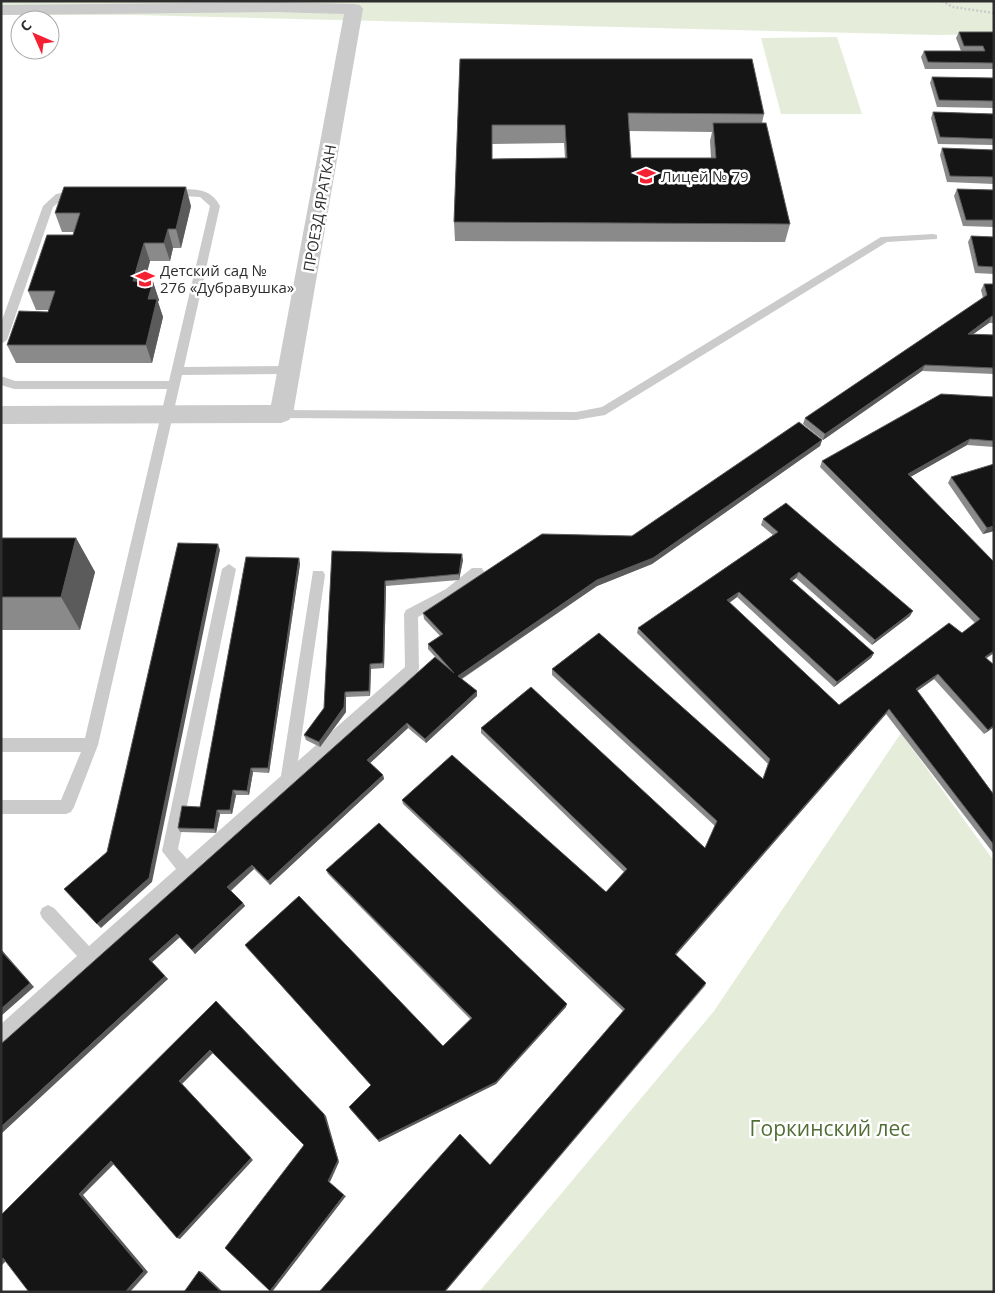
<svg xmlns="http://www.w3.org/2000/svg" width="995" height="1293" font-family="'Open Sans',sans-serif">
	<rect width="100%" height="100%" fill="#fff"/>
	<g fill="#e5edda">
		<polygon points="1,1 994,1 994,34 937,35 135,15 1,15"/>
		<polygon points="837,37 862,114 781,114 761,38"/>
		<polygon points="901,733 994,861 994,1292 479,1292 714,1011"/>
	</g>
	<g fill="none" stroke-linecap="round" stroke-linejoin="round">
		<g stroke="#cbcbcb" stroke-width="2.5" stroke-dasharray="2 2" stroke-linecap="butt">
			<polyline points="845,1 869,1"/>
			<polyline points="942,1 953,7 994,13"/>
		</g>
		<g fill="#cbcbcb" fill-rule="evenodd">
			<polygon points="79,190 83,191 83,195 63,199 53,207 7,340 1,344 1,323 43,206 56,194"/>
			<path d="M170 190C190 189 210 186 220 206L184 367 290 366 296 370 290 374 182 375 98 745 74 807 71 812 66 814H1V800H61L81 752H1V738H85L167 389H14L1 385V376L15 381H169L210 206 200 197 166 195 165 193Z"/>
			<polygon points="933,234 937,235 937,239 887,242 605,415 576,420 281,418 275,414 281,410 576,412 602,407 881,237"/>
			<polygon points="229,564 236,569 178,849 187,859 281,776 313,571 323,571 325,575 298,761 405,667 404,614 406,610 446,589 472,568 482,568 484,572 456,597 418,617 419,669 417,673 7,1041 1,1043 1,1024 77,956 42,918 40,913 42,908 48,905 54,908 89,946 176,869 162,851 222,569"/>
		</g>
		<polygon fill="#cbcbcb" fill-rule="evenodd" points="276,2 354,4 360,5 363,9 293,414 289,420 281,423 1,424 1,406 271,405 344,14 276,12 1,15 1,5"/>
	</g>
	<g fill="#8a8a8a" fill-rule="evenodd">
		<polygon points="959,32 994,32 994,69 925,69 921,57 924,51 961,51 956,38"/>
		<path d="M460 59 764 114 762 123 790 224 785 242 455 241 454 222ZM629 131 712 132 710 141 711 158H631ZM564 143 565 158 492 159V144Z"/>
		<polygon points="932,77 994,78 994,108 937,107 930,83"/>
		<polygon points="933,112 994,114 994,145 938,144 931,118"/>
		<polygon points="942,148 994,150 994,184 947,182 940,155"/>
		<polygon points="957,189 994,190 994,227 963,226 954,196"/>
		<polygon points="191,206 181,248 173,248 170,261 150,261 144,282 153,282 159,300 158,302 163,317 152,363 16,363 7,345 48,312 49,310 36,310 28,291 73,235 74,232 62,232 55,213"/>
		<polygon points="971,236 994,237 994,274 975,273 968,242"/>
		<polygon points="984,284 994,284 994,323 989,323 973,334 994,335 994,374 922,371 823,440 803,424 805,418 983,298 981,290"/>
		<polygon points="994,397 994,447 967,445 910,477 994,562 986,658 994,727 984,734 934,679 917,691 994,795 994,854 886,714 676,955 706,983 705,986 445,1292 319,1292 490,1165 623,1011 403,804 402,800 606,892 624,872 481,733 481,728 705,848 715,826 552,675 552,669 763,778 768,764 637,633 638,628 773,535 761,525 763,519 910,616 872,645 796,578 792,581 874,653 871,658 834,687 737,597 729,603 839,705 962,633 975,623 820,467 822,461"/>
		<polygon points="822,440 820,446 652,564 597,586 462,679 477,696 426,743 408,728 370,763 383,775 384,779 270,885 254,869 231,891 243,903 245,906 195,954 180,937 152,962 168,979 1,1044 438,660 428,649 428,644 440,636 424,619 423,613 632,536"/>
		<polygon points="951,477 994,531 983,534 948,483"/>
		<polygon points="1,538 76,538 95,572 80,630 1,630"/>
		<polygon points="332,551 463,560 459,580 386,586 384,668 371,669 370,696 346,697 346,712 320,747 306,740 304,735 324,708"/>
		<polygon points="299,558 300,564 269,773 253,772 249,795 236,795 232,814 220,814 216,833 180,832 178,828 200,807"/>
		<polygon points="326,870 566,1007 496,1084 379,1142 350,1109 371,1085 247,948 245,945 443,1046 470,1019 328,874"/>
	</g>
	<g fill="#5b5b5b">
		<polygon points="186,187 191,206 181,248 176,229"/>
		<polygon points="168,229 173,248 170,261 164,243"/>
		<polygon points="144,243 150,261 140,300 133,281"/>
		<polygon points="153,282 159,300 158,302 163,317 152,363 146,345 148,299"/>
		<polygon points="992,316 989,323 965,340 968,334"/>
		<polygon points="925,365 922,371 823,440 825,434"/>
		<polygon points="970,439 967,445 905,480 908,474"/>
		<polygon points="822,440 820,446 652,564 597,586 458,681 458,676 597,580"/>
		<polygon points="994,526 994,531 983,534 987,528"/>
		<polygon points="76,538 95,572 80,630 61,597"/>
		<polygon points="218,544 220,550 152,882 101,928 97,924"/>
		<polygon points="462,554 463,560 459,580 459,574"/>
		<polygon points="299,558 300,564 269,773 268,768"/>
		<polygon points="799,572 796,578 788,584 790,579"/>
		<polygon points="385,581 386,586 384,668 383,663"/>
		<polygon points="739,592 737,597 725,606 727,600"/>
		<polygon points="913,611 910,616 872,645 875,640"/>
		<polygon points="994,651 994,653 981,662 985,657"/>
		<polygon points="874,653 871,658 834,687 837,682"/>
		<polygon points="370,664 371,669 370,696 369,691"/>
		<polygon points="938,674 934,679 913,694 916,689"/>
		<polygon points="477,691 477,696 426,743 425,739"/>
		<polygon points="345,692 346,697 346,712 320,747 319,742"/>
		<polygon points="889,709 886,714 673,958 675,954"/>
		<polygon points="407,723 408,728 368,765 367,760"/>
		<polygon points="994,725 994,727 984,734 988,730"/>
		<polygon points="251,768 253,772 249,795 247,791"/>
		<polygon points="383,775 384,779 270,885 268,881"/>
		<polygon points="233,790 236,795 232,814 230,810"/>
		<polygon points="217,810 220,814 216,833 214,829"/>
		<polygon points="252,865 254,869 230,891 227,887"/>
		<polygon points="243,903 245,906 195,954 192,950"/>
		<polygon points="177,934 180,937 152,962 149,959"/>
		<polygon points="1,949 34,987 1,1016"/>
		<polygon points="165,976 168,979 1,1134 1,1127"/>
		<polygon points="706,983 445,1292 444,1292"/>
		<polygon points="567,1004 566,1007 496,1084 379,1142 378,1140"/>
		<polygon points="210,1050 213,1053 182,1084 253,1160 180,1239 177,1238 179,1081"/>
		<polygon points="324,1114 326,1116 339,1162 330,1182 328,1181"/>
		<polygon points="111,1161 115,1163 83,1195 148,1272 130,1292 125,1292 79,1194"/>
		<polygon points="344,1195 346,1196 272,1292 270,1291"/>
		<polygon points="3,1258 8,1259 1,1266 1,1260"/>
		<polygon points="199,1271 202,1272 223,1292 221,1292"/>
	</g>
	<g fill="#151515" stroke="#5b5b5b" fill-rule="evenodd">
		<polygon points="959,32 994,32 994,63 928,62 924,51 985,51 983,46 964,46"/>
		<path d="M460 59H752L764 114 628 113 631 158H716L713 123H766L790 224 454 222ZM492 125H565L567 158 492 159Z"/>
		<polygon points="932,77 994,78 994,101 939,100"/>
		<polygon points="933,112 994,114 994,139 940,137"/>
		<polygon points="942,148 994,150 994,177 950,176"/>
		<polygon points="64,187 186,187 176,229 168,229 164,243 144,243 133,281 153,282 148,299 157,299 146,345 7,345 19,311 48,312 55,291 28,291 47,235 73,235 80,213 55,213"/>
		<polygon points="957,189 994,190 994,220 966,220"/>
		<polygon points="971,236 994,237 994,267 978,266"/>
		<polygon points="984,284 994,284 994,316 992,316 968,334 994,335 994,368 925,365 825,434 805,418 987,295"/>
		<polygon points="941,394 994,397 994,441 970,439 908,474 994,562 994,651 985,657 994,665 994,725 988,730 938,674 916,689 994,795 994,845 889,709 675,954 706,983 444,1292 319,1292 460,1134 490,1165 625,1009 402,800 452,755 606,892 627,869 481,728 531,687 705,848 717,821 552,669 599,633 763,779 770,759 638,628 778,532 763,519 786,503 913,611 875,640 799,572 790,579 874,653 837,682 739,592 727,600 839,705 949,623 962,633 980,619 822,461"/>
		<polygon points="799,422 822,440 653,558 597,580 458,676 477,691 425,739 407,723 367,760 383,775 268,881 252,865 227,887 243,903 192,950 177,934 149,959 165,976 1,1127 1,1044 435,657 454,673 428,644 443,634 423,613 542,534 632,536"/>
		<polygon points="994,464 994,526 987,528 951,477"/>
		<polygon points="1,538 76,538 61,597 1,597"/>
		<polygon points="178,543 218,544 149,878 97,924 64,889 107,852"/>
		<polygon points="332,551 462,554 459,574 385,581 383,663 370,664 369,691 345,692 344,707 319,742 304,735 324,708"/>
		<polygon points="246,557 299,558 268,768 251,768 247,791 233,790 230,810 217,810 214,829 178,828 182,806 200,807"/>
		<polygon points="379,823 567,1004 496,1082 378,1140 349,1107 371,1085 245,945 299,896 443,1046 472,1018 326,870"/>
		<polygon points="1,951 30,983 1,1009"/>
		<polygon points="216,1001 324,1114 338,1160 328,1181 344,1195 270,1291 225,1248 304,1145 210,1050 179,1081 251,1158 177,1238 111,1161 79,1194 144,1271 125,1292 29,1292 3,1258 1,1260 1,1215"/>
		<polygon points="199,1271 221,1292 184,1292"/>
	</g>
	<defs>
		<g id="school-bare" transform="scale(1.5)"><path d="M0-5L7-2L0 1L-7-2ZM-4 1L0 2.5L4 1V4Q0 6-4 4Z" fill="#f52133" stroke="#fff" stroke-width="2.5" paint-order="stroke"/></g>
	</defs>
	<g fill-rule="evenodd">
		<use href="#school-bare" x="646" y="176"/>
		<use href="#school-bare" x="145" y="279"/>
	</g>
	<g text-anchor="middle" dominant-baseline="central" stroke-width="5" stroke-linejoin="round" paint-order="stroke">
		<g font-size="15" fill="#2e2e2e" stroke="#fff" text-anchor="start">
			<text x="661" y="176">Лицей № 79</text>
			<text x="160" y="270">Детский сад №<tspan x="160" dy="17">276 «Дубравушка»</tspan></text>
		</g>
		<g font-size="15" fill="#2e2e2e" stroke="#fff">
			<text transform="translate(319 208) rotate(-80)">ПРОЕЗД ЯРАТКАН</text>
		</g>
		<g font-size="21" fill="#526e37" stroke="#fff">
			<text x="830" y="1128">Горкинский лес</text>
		</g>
	</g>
	<rect width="995" height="1293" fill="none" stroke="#2e2e2e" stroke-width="5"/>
	<g transform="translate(35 35) rotate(315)"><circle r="24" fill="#ffffff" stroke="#ababab"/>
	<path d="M0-4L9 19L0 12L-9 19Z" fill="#f52133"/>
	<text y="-8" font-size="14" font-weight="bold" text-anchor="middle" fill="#2e2e2e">С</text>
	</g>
</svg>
